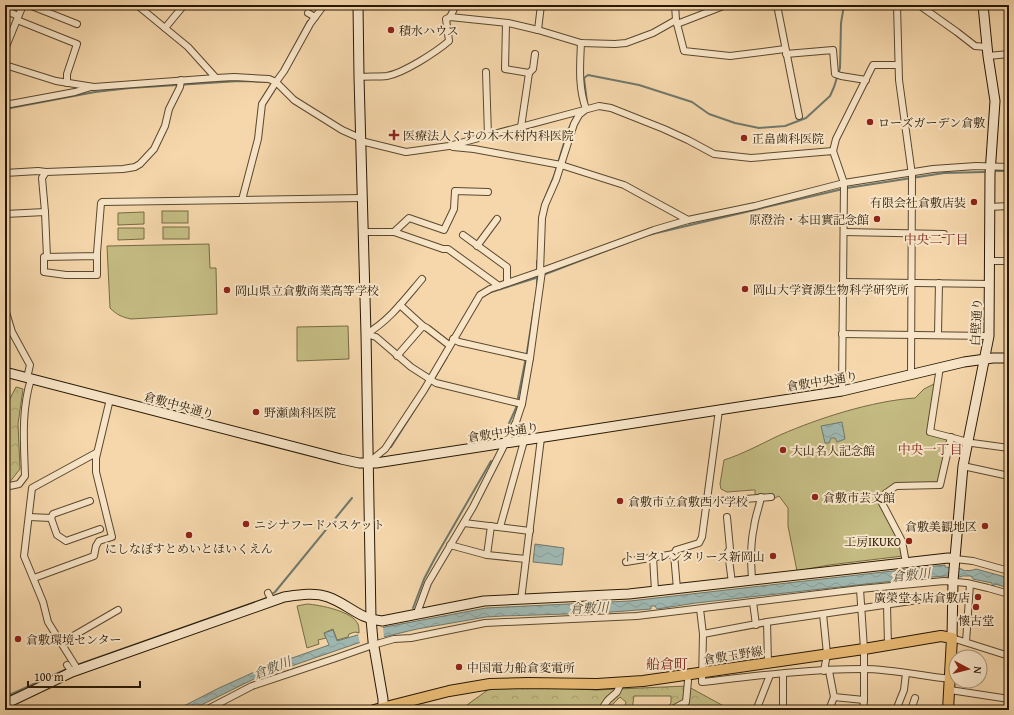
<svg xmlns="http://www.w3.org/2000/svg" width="1014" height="715" font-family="'Gentium Book Plus','Noto Serif JP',serif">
	<defs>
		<pattern id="forest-crowns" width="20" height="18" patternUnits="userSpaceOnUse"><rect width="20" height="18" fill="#c4bc83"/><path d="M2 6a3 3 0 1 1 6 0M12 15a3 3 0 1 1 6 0" fill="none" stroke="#a8a170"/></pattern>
		<pattern id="water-waves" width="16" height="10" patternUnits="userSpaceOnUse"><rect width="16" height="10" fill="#9fb8b2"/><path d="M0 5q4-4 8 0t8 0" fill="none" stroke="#899d97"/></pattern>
	</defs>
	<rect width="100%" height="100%" fill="#f5d7ab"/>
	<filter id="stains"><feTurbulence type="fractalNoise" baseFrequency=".005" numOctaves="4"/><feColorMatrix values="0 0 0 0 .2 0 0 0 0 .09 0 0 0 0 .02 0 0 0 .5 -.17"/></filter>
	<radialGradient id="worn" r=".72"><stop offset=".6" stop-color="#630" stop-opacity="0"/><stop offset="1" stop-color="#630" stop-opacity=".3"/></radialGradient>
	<g fill="#c4bc83" stroke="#766a44">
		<rect x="162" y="211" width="26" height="12"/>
		<polygon points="144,212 144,224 118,225 118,213"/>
		<rect x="163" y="227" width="26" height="12"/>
		<polygon points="118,228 144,228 144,239 118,240"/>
		<path d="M209 244 210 268H216L217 314 131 319C121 317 116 314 110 308L107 246Z"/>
		<polygon points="348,326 349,359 297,361 297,327"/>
		<path d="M936 383 928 429 929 435 949 439 939 484H895L880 495 879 505 885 514 901 548 903 556 829 565 797 571 788 526V508L779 496 771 500 755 494V490H753L727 492 721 489 720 484 724 460C743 454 761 444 780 435 819 418 872 401 915 398L924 389Z"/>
		<path d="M307 604C320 605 352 611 358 624 359 627 359 630 359 633L355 632 349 634 348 637 337 640 333 629 324 633 326 638 318 640 319 644 307 648 297 606Z"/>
	</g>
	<g fill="url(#forest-crowns)" stroke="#766a44">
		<polygon points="16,387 23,389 18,424 20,469 9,483 5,484 5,408"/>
		<polygon points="496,684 596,690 687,686 731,710 665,710 671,703 671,696 634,696 632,710 624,710 626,702 620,697 612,705 596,706 591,710 460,710"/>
	</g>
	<g fill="url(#water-waves)" stroke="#6f786c">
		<polygon points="842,422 845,439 837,442 835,438 831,438 829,443 825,443 821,426"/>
		<polygon points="535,544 564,548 562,565 533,562"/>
		<path d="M945 565V567L962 569V570C967 571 971 571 976 569L1009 578V588L995 584 994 586 992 585V583L973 579 971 576H962L961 577 945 576 920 578 696 603 657 609 655 606H651V609L599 613 503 616 486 617 417 629 358 643 254 679 191 710H176L219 688 261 669 329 645 324 633 333 630 337 641 385 627 486 608 630 601Z"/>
	</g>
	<polygon fill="#f5d7ab" points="383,627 384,638 360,644 358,634"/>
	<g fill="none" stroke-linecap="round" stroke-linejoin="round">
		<g stroke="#6f786c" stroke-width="2">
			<polyline points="317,8 319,5"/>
			<polyline points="281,71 308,21"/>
			<polyline points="587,102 584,78 588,75 639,85 692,102 709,114 735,123 759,128 785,126 806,118 830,96 834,87 840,68 841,23 844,5"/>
			<polyline points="5,109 95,92 130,88 239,81 267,82"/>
			<polyline points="997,171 1009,171"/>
			<polyline points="542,205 554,176 568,130 575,116"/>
			<polyline points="648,235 847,188 944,173 984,172"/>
			<polyline points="537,271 537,261"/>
			<polyline points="543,275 629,242"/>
			<polyline points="537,277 537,287"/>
			<polyline points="488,293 539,277"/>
			<polyline points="506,430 516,408 527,352 535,301"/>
			<polyline points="391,447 431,384 447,357"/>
			<polyline points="413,608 424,579 435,558 491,461"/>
			<polyline points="77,665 264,599 275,592 352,498"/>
			<polyline points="5,697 67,669"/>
		</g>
		<g stroke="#5a482e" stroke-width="8">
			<g id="street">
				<polyline points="29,5 77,24"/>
				<polyline points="137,5 188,47 216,78"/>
				<polyline points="675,5 676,20 684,51 730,56 785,49"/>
				<polyline points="777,5 799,116"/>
				<polyline points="897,5 899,80 912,175 911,374"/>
				<polyline points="919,5 957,32 975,46 987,47"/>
				<polyline points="5,10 18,16"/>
				<polyline points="308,13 315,17"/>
				<polyline points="450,17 456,5"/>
				<polyline points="17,20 77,44 67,74 67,83"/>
				<polyline points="506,23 505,69 529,73"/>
				<polyline points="677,24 726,5"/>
				<polyline points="165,28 184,5"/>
				<polyline points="538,30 541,5"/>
				<path d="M581 43C580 65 578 87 586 109"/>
				<polyline points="5,49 23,5"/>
				<polyline points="786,54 833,50 835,74 841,76 866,80"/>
				<polyline points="988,56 1009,54"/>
				<polyline points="5,65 56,81 94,87 216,78 234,77 269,79 276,82 294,100 342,130 360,138"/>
				<polyline points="486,72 488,136"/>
				<path d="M359 77C368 76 378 77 387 76 404 73 436 52 449 41L446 19 450 17 508 23 538 30 581 43 615 44 626 43 653 33 676 20"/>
				<polyline points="5,105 75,92 91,87"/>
				<polyline points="521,127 529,73 533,69 535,54"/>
				<polyline points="361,141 406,152 449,146 599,106 611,108 664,129 688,140 714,154 751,158 833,151 844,183 842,391"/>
				<polyline points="453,147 474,149 561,165 624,185 688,220"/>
				<polyline points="833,151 836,139 873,65 898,65"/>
				<polyline points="5,173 38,171 46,172"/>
				<polyline points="242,200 258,139 262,104 276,82 284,71 310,24 324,5"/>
				<polyline points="989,207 1009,206"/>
				<polyline points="5,214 45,212"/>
				<polyline points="363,232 394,232 409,218 444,230 454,209 455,191 488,192"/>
				<polyline points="394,232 443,249 448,249 499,286"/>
				<polyline points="844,232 944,234"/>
				<polyline points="463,235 507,267 507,283"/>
				<polyline points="477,246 497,219"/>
				<polyline points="97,256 44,257 44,272 66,275 97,275 97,253 101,203 102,202 362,198"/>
				<polyline points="47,257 45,212 42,178 46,172 123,169 135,167 140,164 154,149 165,126 169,109 180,87 181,80"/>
				<polyline points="989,261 1009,261"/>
				<polyline points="542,271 654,230 688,220 755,206 844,183 933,169 976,166 1009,167"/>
				<polyline points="540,272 542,218 545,205 556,180 574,124 579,115 585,110"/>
				<polyline points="843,282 990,284"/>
				<polyline points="400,305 423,326 427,328 449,345"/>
				<polyline points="5,309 12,332 30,365 27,378"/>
				<polyline points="366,334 376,337 411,367 436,383 522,404"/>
				<path d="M366 334C389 321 405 299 422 279"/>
				<polyline points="842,334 989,336"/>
				<polyline points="938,334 939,283"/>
				<polyline points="453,339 459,342 530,358"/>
				<polyline points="397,356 423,326"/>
				<polyline points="940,367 930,432 972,443 1009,448"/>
				<polyline points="368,463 385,449 389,443 424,390 480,295 490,289 542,271 530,358 522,404 516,422 473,507 428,583 417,613"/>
				<polyline points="963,466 1009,476"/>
				<path d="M5 487 19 484 25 476C24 443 21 411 31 379"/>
				<polyline points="707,502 771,497"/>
				<polyline points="29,517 51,518 57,535 66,541 100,529"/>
				<polyline points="727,517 730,549 728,552 732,583"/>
				<polyline points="51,518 53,514 90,501"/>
				<polyline points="464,523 530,531"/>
				<polyline points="500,527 524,441"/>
				<polyline points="450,545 487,555 526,559 541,438"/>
				<polyline points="487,555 491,526"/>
				<polyline points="653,557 655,591"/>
				<polyline points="955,559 973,561 1009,571"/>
				<polyline points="626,562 674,554"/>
				<polyline points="906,563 902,541 882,503 882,496 896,486 940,485 951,437"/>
				<polyline points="34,578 94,556 96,546 99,541 112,537 96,472 96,458 110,399"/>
				<path d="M752 580C751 563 750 545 754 527 755 517 759 508 761 497"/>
				<polyline points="677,589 674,554 676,550 699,543 702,537 719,410"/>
				<polyline points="860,589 864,649 864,700 863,710"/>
				<polyline points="268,593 272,601"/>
				<polyline points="521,600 526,559"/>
				<polyline points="929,600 953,599"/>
				<polyline points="753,602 756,625"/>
				<polyline points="887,605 888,645"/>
				<path d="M700 609 703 634 702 682C755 676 809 669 863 669 892 669 922 676 951 679"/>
				<polyline points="823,614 827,654 824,671"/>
				<polyline points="767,622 768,663"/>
				<polyline points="703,634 767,622 918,600"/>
				<polyline points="952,638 1009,656"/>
				<polyline points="966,642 970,584"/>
				<polyline points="61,643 118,610"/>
				<polyline points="67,665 72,672"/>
				<polyline points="78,670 48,622 43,602 24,556 32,488 96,453"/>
				<polyline points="829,671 834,697 864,700"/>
				<polyline points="783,674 783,710"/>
				<polyline points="950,690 1009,699"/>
				<polyline points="206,710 252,686 336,658 373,645 394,639 411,638 485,623 637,616 860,589 944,581 967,583 988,588 1009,594"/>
				<polyline points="601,710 608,700 617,692 621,683"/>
				<polyline points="671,710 686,702 688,681"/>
				<polyline points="757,710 757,708 770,675"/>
				<polyline points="829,710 834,697"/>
				<polyline points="896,710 904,690 906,673"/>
				<polyline points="911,710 915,698"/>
			</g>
		</g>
		<g stroke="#271804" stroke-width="11">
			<g id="secondary">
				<polyline points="358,5 359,77 366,334 371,619 373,641 383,699 383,710"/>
				<polyline points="5,372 341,459 359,463 376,463 842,391 964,362 993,358 1009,358"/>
				<polyline points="952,638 953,581 963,466 989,336 990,174 995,101 988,56 983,5"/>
				<path d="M5 704 72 672 284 597C298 595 314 592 328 597 348 604 359 619 382 621L484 601 629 594 948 558 955 559"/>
			</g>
		</g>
		<g stroke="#271804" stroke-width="12">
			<polyline id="primary" points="374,710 449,691 490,684 528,683 597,684 643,681 864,649 941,636 952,638 948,710"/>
		</g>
		<use href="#street" stroke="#f8e5c8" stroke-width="6"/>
		<use href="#secondary" stroke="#f8e5c8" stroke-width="9"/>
		<use href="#primary" stroke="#eabc76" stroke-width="10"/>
	</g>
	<g fill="#8f2418" stroke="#f8e5c8" stroke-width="1.5">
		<circle cx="391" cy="30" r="4"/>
		<circle cx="870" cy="122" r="4"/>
		<path d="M392 129h4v4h4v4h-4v4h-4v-4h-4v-4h4z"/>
		<circle cx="744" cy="138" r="4"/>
		<circle cx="974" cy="202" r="4"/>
		<circle cx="877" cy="219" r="4"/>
		<circle cx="745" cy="289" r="4"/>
		<circle cx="227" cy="290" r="4"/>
		<circle cx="256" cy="412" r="4"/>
		<circle cx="783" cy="450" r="4"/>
		<circle cx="815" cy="497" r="4"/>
		<circle cx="620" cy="501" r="4"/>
		<circle cx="246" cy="524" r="4"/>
		<circle cx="985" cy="526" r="4"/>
		<circle cx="189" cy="535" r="4"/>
		<circle cx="909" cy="541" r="4"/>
		<circle cx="773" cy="556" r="4"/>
		<circle cx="978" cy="597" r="4"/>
		<circle cx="976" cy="607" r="4"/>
		<circle cx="18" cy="639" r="4"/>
		<circle cx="459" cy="667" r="4"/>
	</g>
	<g text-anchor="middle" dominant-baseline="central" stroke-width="4" stroke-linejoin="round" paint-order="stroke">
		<g font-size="12" fill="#271804" stroke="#f8e5c8" text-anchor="start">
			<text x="399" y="30">積水ハウス</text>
			<text x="878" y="122">ローズガーデン倉敷</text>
			<text x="403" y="135">医療法人くすの木 木村内科医院</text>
			<text x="752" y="138">正畠歯科医院</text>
			<text x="966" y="202" text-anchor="end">有限会社倉敷店装</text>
			<text x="869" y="219" text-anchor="end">原澄治・本田實記念館</text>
			<text x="753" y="289">岡山大学資源生物科学研究所</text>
			<text x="235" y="290">岡山県立倉敷商業高等学校</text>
			<text x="264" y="412">野瀬歯科医院</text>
			<text x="791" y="450">大山名人記念館</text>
			<text x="823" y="497">倉敷市芸文館</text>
			<text x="628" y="501">倉敷市立倉敷西小学校</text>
			<text x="254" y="524">ニシナフードバスケット</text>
			<text x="977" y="526" text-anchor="end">倉敷美観地区</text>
			<text x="901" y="541" text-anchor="end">工房IKUKO</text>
			<text x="189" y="548" text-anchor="middle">にしなぽすとめいとほいくえん</text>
			<text x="765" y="556" text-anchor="end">トヨタレンタリース新岡山</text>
			<text x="970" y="597" text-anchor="end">廣榮堂本店倉敷店</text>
			<text x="976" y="620" text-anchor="middle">懐古堂</text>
			<text x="26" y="639">倉敷環境センター</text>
			<text x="467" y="667">中国電力船倉変電所</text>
		</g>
		<g font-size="12" fill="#271804" stroke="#f8e5c8">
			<text transform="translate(976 322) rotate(-87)">白壁通り</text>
			<text transform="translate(822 381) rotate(-9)">倉敷中央通り</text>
			<text transform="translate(179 405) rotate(15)">倉敷中央通り</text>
			<text transform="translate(503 432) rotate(-9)">倉敷中央通り</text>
			<text transform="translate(733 655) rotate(-9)">倉敷玉野線</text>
		</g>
		<g font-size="13" fill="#7a1f14" stroke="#f8e5c8">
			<text x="936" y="239">中央二丁目</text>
			<text x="930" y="449">中央一丁目</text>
		</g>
		<g font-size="13" font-style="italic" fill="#515041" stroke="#f8e5c8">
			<text transform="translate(911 575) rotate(-6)">倉敷川</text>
			<text transform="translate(589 608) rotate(-2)">倉敷川</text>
			<text transform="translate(272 668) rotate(-21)">倉敷川</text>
		</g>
		<g font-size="14" fill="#7a1f14" stroke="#f8e5c8">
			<text x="667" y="664">船倉町</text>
		</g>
	</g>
	<rect width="1014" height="715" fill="none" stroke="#f5d7ab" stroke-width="20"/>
	<rect x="6" y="6" width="1002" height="703" fill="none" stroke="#271804" stroke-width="2"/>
	<rect x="10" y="10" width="994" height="695" fill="none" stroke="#271804"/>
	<g transform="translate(968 669) rotate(97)"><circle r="19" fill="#f8e5c8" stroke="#a4937a"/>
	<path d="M0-3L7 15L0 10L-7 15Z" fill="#8f2418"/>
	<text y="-6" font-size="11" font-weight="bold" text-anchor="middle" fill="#271804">N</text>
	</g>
	<path d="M28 681v6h112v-6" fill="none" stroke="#271804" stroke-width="2"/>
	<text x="34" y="681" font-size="12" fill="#271804" stroke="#f8e5c8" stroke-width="3" paint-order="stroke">100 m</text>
	<rect width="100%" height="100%" filter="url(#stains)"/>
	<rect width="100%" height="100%" fill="url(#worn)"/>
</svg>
